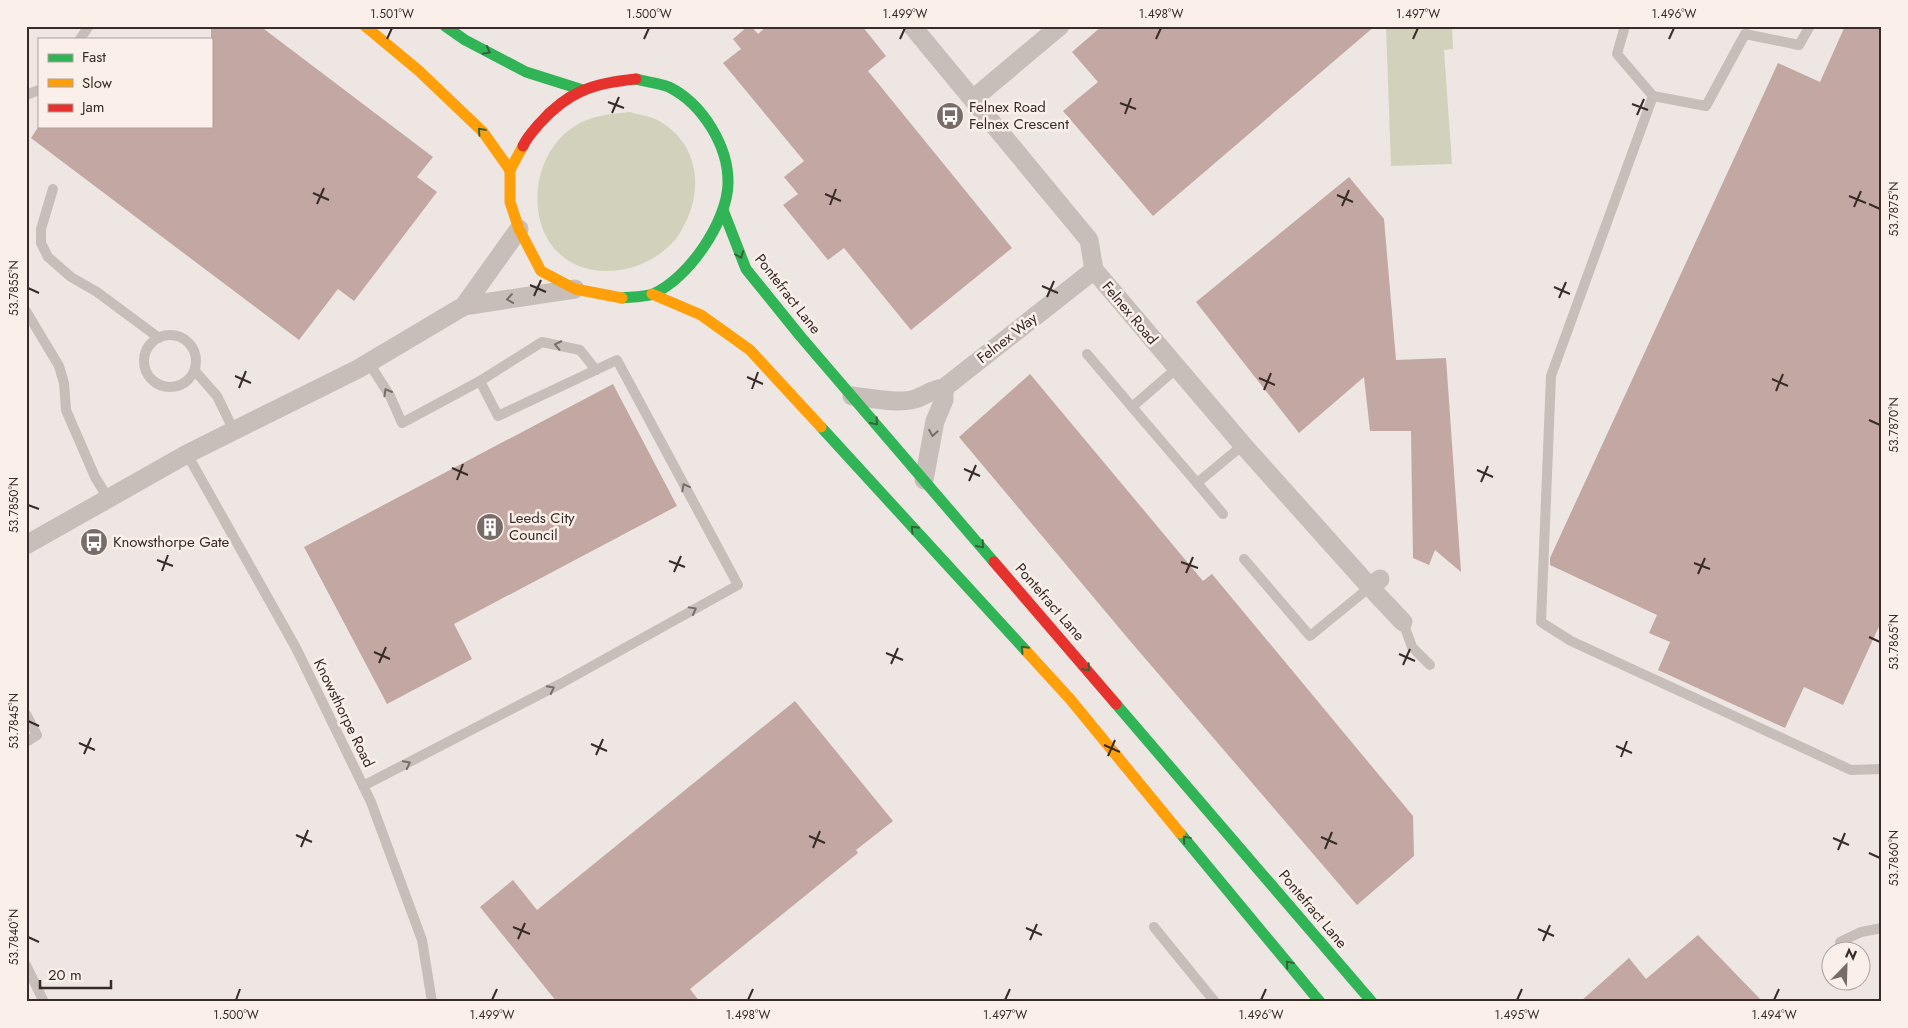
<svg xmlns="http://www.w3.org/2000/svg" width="1908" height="1028" font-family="Jost,sans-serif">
	<rect width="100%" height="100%" fill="#eee6e2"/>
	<g fill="#d2d2bc">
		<polygon points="1386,26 1452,26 1453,49 1444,50 1452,164 1391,166"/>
		<path d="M630 112C639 115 651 116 659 121 700 144 704 192 682 229 679 234 677 239 673 242 655 261 632 271 606 271 585 271 566 263 553 247 525 211 536 150 575 126 592 115 610 114 630 112Z"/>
	</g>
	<g fill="#c2a7a3">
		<polygon points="211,26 260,26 433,157 417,177 437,192 354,301 338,289 299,340 31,138 39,126 211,126"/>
		<polygon points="748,26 751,26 758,34 767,26 862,26 886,56 868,71 1012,248 911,330 844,248 828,260 783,205 798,194 784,177 804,161 723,63 741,49 733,39"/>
		<polygon points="1102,26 1375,26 1153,216 1063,111 1098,82 1072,52"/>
		<polygon points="1845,26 1882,26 1882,620 1843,705 1804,687 1785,728 1658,670 1670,642 1649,633 1657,615 1550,565 1550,558 1778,63 1820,82"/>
		<polygon points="1349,177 1384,219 1396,360 1446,358 1461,572 1435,550 1429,565 1413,558 1411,431 1370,431 1364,377 1299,433 1196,302"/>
		<polygon points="1030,374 1203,581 1212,574 1413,816 1414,856 1357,905 1131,642 959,437"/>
		<polygon points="613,384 677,506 454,624 472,659 387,704 304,547"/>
		<polygon points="795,701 893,821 856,850 858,853 690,989 700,1002 557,1002 480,907 513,880 537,910"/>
		<polygon points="1698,935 1763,1002 1580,1002 1629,958 1646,979"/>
	</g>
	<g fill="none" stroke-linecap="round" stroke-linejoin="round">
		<g stroke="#c7beba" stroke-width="10">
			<polyline points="1625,26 1617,54 1653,96"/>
			<polyline points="1810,26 1799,45 1745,34 1706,106 1653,96 1551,376 1541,622 1571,641 1851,770 1882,769"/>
			<polyline points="80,39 89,26"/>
			<polyline points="26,95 39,90"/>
			<polyline points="53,189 41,229 41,243 48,257 71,277 97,292 159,338"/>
			<polyline points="26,311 59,366 64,383 66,410 95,477 108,498"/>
			<circle cx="170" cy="361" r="26"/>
			<polyline points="1087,354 1132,407"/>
			<polyline points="1177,368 1132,407 1197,483 1243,445"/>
			<polyline points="195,371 217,396 234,431"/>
			<polyline points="480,381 542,342 580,350 596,370"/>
			<polyline points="187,454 296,648 371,802 422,940 432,1002"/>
			<polyline points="1197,483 1223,514"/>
			<polyline points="1244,559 1310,636 1370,587"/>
			<polyline points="1403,622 1412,647 1430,665"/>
			<polyline points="26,714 37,735 26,742"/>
			<polyline points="363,786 560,684 738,585 617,360 498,416 480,381 402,423 390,396 369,363"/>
			<polyline points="1154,927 1215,1002"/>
			<polyline points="1840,942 1861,932 1882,928"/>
			<polyline points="26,965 44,1002"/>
		</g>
		<g stroke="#c7beba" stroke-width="19">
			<polyline points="912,26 1089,240 1094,270 1243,445 1370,587"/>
			<polyline points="973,99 1060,26"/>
			<polyline points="464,306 519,229"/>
			<path d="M852 396C870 398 898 404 915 399 925 396 932 389 944 388L1094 270"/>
			<polyline points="924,480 935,421 944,400 944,388"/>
			<polyline points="26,545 187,454 358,369 464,306 575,289"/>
			<polyline points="1380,579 1370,587 1403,622"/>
		</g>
		<g stroke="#30b455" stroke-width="11">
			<polyline points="445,26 465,40 526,72 583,90"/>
			<polyline points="723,210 746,269 801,337 994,562"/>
			<path d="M622 298C632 297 644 297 653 294 688 279 727 222 728 184 729 147 703 104 669 87 660 83 646 82 636 79"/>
			<polyline points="821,427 1027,652"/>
			<polyline points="1116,704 1372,1002"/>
			<polyline points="1180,833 1320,1002"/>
		</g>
		<g stroke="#ff9f0a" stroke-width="11">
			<polyline points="365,26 418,70 483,132 510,170"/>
			<polyline points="523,146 510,170 510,202 519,229 541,271 575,289 622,298"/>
			<polyline points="652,294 701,315 750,350 821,427"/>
			<polyline points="1027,652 1070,699 1180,833"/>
		</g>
		<g stroke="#e5322d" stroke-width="11">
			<path d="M523 146C527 137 533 131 539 124 568 91 594 83 636 79"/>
			<polyline points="994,562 1116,704"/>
		</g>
	</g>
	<defs><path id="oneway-chevron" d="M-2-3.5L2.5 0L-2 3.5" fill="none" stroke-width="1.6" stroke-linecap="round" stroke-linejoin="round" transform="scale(1.25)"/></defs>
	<g stroke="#35623a">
		<use href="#oneway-chevron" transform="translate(487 51) rotate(28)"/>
		<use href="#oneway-chevron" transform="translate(481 131) rotate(-132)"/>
		<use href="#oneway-chevron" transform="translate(740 255) rotate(69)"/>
		<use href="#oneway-chevron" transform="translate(875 422) rotate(49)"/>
		<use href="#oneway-chevron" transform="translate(914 529) rotate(-133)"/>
		<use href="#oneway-chevron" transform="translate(981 545) rotate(49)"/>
		<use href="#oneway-chevron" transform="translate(1024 649) rotate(-133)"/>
		<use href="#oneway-chevron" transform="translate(1087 668) rotate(49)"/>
		<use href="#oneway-chevron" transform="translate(1186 839) rotate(-130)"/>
		<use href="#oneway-chevron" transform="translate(1289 964) rotate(-130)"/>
	</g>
	<g stroke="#786d6a">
		<use href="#oneway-chevron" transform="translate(510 299) rotate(172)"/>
		<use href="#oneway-chevron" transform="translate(558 345) rotate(-168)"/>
		<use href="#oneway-chevron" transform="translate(387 392) rotate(-120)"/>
		<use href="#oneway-chevron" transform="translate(933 433) rotate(100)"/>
		<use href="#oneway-chevron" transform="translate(685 487) rotate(-118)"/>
		<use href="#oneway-chevron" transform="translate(693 610) rotate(-29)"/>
		<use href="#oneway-chevron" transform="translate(551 689) rotate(-27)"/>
		<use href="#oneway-chevron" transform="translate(407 764) rotate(-27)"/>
	</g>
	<path fill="none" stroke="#382b28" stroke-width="2" d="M387 39 392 28M644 39 649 28M900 39 905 28M1156 39 1161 28M1413 39 1418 28M1669 39 1674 28M608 102 624 108M1120 103 1136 109M1632 104 1648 110M612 113 619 97M1125 114 1131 98M1637 115 1644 99M313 193 329 200M825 194 841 201M1337 195 1353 202M1849 196 1866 203M317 204 324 188M1869 204 1880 209M830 205 836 189M1342 206 1349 190M1854 207 1861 191M530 285 546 292M1042 286 1058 293M1554 287 1570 294M28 288 39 293M534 296 541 280M1047 297 1054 281M1559 298 1566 282M235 376 251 383M747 377 763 384M1259 378 1275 385M1772 379 1788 386M239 388 246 371M752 389 758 372M1264 390 1271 373M1776 391 1783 374M1869 420 1880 425M452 468 468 475M964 469 980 476M1477 470 1493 477M457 480 463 464M969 481 976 465M1481 482 1488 466M28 505 39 509M157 560 173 566M669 561 685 567M1181 562 1198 568M1694 563 1710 569M162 571 168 555M674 572 681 556M1186 573 1193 557M1698 574 1705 558M1869 637 1880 642M374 652 390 659M886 653 903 660M1399 654 1415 661M379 663 386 647M891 664 898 648M1403 665 1410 649M28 721 39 726M79 743 95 750M591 744 607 751M1104 745 1120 752M1616 746 1632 753M84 754 91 738M596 755 603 739M1108 756 1115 740M1621 757 1627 741M296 835 312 842M809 836 825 843M1321 837 1337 844M1833 838 1849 845M301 847 308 830M813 848 820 831M1325 849 1332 832M1838 850 1845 833M1869 853 1880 858M513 927 530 934M1026 928 1042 935M1538 929 1554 936M28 937 39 942M518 939 525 923M1030 940 1037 924M1543 941 1550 925M236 1000 240 989M492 1000 497 989M748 1000 753 989M1005 1000 1010 989M1261 1000 1266 989M1517 1000 1522 989M1774 1000 1779 989"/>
	<defs>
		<g id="bus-disc" transform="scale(1.4375)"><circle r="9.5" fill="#786c69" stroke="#faf0e9"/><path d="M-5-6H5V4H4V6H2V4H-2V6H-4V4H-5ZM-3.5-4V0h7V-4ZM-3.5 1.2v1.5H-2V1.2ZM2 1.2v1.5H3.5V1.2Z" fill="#fff"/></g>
		<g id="building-disc" transform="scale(1.4375)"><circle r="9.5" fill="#786c69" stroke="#faf0e9"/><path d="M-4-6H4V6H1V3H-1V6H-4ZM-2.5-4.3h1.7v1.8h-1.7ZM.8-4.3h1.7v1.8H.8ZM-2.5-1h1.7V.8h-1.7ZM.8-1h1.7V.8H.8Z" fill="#fff"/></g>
	</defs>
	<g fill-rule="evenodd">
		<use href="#bus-disc" x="950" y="116"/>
		<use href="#building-disc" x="490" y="527"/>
		<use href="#bus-disc" x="94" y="542"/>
	</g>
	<g text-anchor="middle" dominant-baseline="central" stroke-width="5" stroke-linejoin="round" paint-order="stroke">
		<g font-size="15" fill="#382b28" stroke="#faf0e9" text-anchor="start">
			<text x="969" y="107">Felnex Road<tspan x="969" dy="17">Felnex Crescent</tspan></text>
			<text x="509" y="518">Leeds City<tspan x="509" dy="17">Council</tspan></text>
			<text x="113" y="542">Knowsthorpe Gate</text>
		</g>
		<g font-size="15" fill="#382b28" stroke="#faf0e9">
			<text transform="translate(788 294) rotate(52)">Pontefract Lane</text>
			<text transform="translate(1130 313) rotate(50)">Felnex Road</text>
			<text transform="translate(1007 338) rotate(-38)">Felnex Way</text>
			<text transform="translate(1050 602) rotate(49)">Pontefract Lane</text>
			<text transform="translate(344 713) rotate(64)">Knowsthorpe Road</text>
			<text transform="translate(1313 909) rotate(50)">Pontefract Lane</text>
		</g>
	</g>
	<rect width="1908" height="1028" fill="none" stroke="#faf0e9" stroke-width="55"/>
	<rect x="38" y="38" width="175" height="90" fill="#faf0e9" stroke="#aca19c"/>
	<rect x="48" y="54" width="25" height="8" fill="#30b455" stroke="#aca19c"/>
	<text x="82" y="62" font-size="15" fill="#382b28">Fast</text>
	<rect x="48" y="79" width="25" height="8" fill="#ff9f0a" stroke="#aca19c"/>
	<text x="82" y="88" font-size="15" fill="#382b28">Slow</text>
	<rect x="48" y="104" width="25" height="8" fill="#e5322d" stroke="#aca19c"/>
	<text x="82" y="112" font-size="15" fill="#382b28">Jam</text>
	<g transform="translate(1846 966) rotate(23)"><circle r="24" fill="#faf0e9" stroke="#aca19c"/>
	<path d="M0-4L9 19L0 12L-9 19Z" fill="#786c69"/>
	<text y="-8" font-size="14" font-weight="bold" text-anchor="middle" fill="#382b28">N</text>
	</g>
	<path d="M40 980v8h71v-8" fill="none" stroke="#382b28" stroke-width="2.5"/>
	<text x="48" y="980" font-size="15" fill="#382b28" stroke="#faf0e9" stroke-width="4" paint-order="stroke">20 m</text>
	<rect x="28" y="28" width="1852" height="972" fill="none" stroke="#382b28" stroke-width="2"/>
	<g font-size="12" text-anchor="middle" fill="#382b28">
		<text x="392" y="18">1.501°W</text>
		<text x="649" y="18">1.500°W</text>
		<text x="905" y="18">1.499°W</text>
		<text x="1161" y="18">1.498°W</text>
		<text x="1418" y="18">1.497°W</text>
		<text x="1674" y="18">1.496°W</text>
		<text transform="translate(1894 209) rotate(-90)" y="4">53.7875°N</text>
		<text transform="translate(14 288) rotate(-90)" y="4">53.7855°N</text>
		<text transform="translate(1894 425) rotate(-90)" y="4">53.7870°N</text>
		<text transform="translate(14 505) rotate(-90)" y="4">53.7850°N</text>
		<text transform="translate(1894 642) rotate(-90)" y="4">53.7865°N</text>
		<text transform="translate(14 721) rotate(-90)" y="4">53.7845°N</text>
		<text transform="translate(1894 858) rotate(-90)" y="4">53.7860°N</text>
		<text transform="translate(14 937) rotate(-90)" y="4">53.7840°N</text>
		<text x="236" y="1019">1.500°W</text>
		<text x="492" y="1019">1.499°W</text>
		<text x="748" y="1019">1.498°W</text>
		<text x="1005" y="1019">1.497°W</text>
		<text x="1261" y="1019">1.496°W</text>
		<text x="1517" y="1019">1.495°W</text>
		<text x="1774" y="1019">1.494°W</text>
	</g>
</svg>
